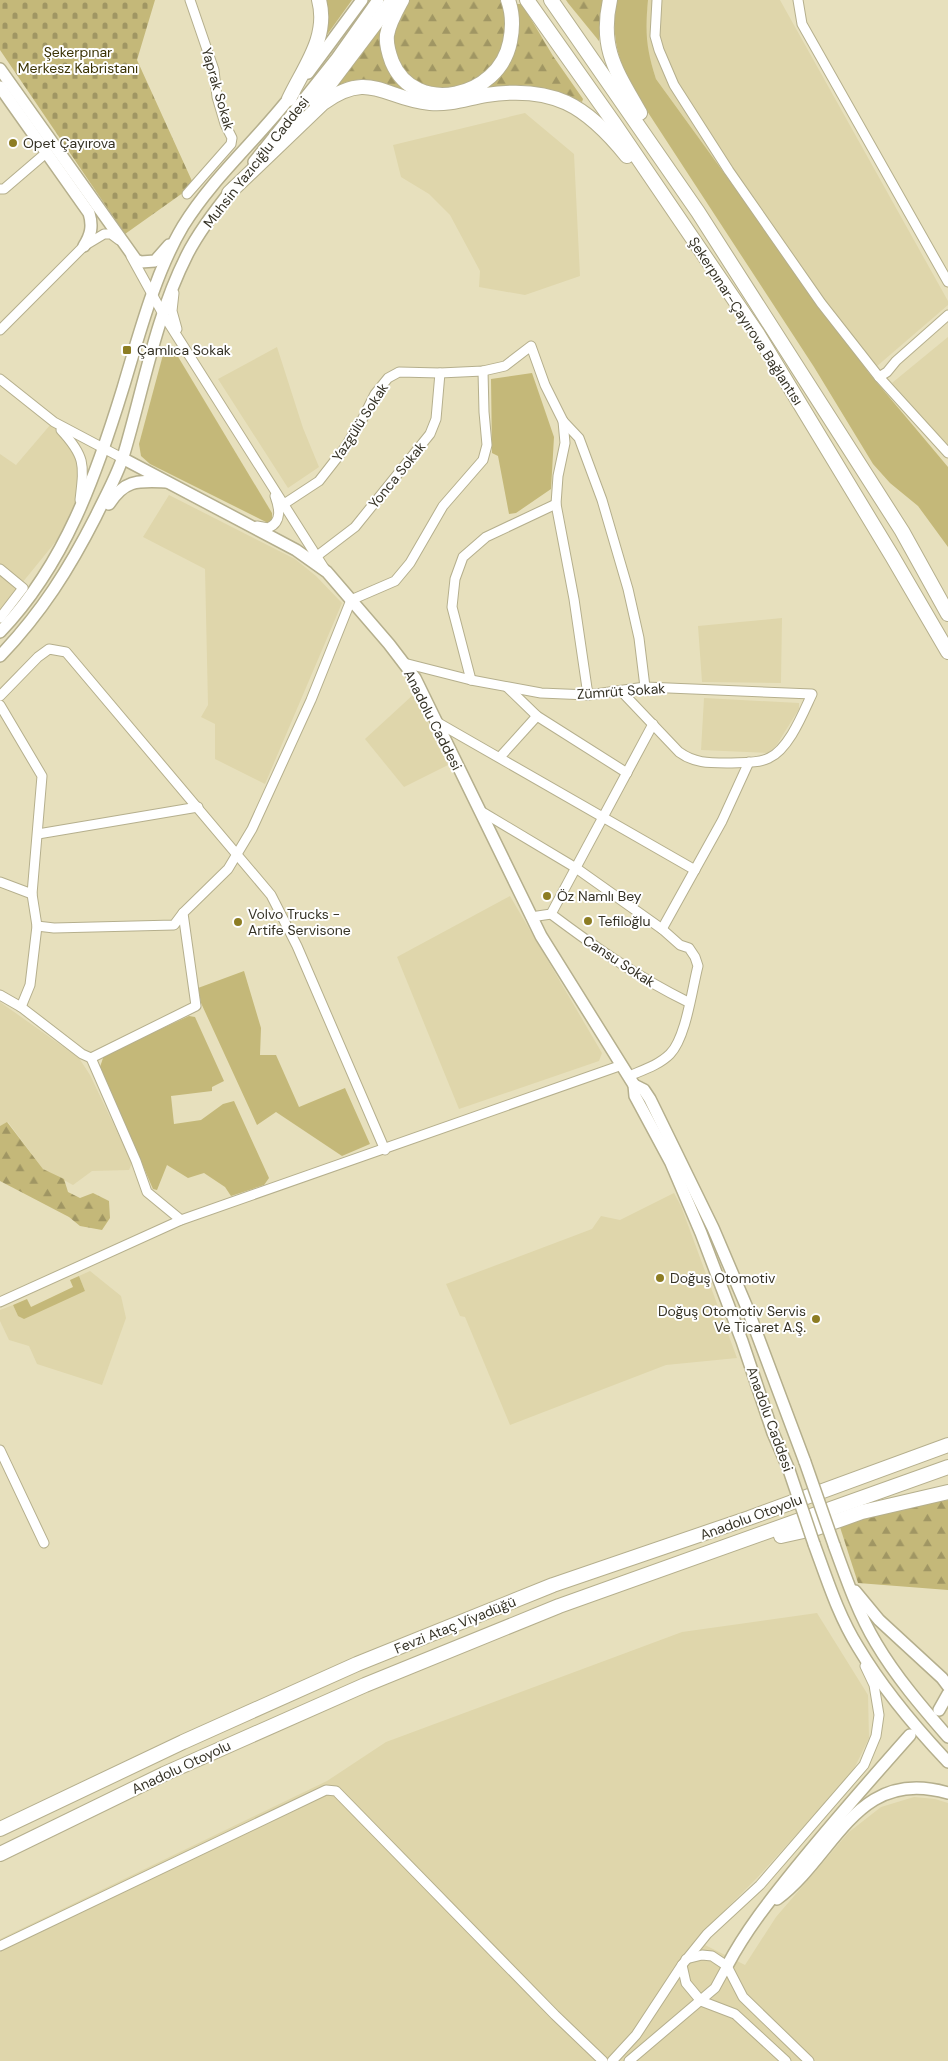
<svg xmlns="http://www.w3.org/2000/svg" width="948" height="2061" font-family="'DM Sans',sans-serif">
	<defs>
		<pattern id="forest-firs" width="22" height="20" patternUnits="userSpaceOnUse" patternTransform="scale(1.25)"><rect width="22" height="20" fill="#c4b879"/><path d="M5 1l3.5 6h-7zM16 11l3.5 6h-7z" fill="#a09663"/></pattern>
		<pattern id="cemetery-stones" width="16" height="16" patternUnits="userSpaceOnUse" patternTransform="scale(1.25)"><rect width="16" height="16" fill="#c4b879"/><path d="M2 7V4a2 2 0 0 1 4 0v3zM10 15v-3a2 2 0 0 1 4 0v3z" fill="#a09663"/></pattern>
	</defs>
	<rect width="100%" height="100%" fill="#e7e0bd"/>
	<g fill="#dfd6ab">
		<polygon points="648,0 780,0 948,301 948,305 869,373 656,79 648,53 645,30"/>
		<polygon points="525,113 574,154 580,276 525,295 479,287 480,271 450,215 429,194 401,177 393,145"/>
		<polygon points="948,337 948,446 892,383"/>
		<polygon points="277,347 303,428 319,467 288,488 218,379"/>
		<polygon points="51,424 64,438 79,460 79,513 0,610 0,454 16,465"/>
		<polygon points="169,495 295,559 316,576 342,603 265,784 215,759 215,724 201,717 208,705 205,569 143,537"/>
		<polygon points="782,618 781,683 702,682 698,626"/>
		<polygon points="414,694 448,765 404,787 365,739"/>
		<polygon points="704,698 799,703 799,709 776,746 768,753 701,750"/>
		<polygon points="510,896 602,1053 599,1061 459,1109 397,957"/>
		<polygon points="0,1002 79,1058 90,1075 132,1163 129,1170 92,1171 73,1185 43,1169 8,1122 0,1126"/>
		<polygon points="674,1193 681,1206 737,1358 666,1365 510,1425 465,1317 460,1316 446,1284 592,1229 601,1216 620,1220"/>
		<polygon points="90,1271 121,1296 126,1318 102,1385 37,1364 29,1346 9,1340 0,1321 0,1310 13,1305 18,1316 85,1291 79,1276"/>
		<polygon points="817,1613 868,1695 869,1738 852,1773 757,1878 695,1940 745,1965 776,1917 849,1832 881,1807 914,1797 935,1799 948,1803 948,2061 0,2061 0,1939 327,1781 386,1742 682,1632"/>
	</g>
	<g fill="#c4b879">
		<polygon points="324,0 352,0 324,39"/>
		<path d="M617 0H648C645 33 646 48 656 79L869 373 948 467V547L918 506 890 483 873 464 814 367 634 91C617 56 611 39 617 0Z"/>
		<polygon points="169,346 174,350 272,513 272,519 268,523 150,464 141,456 139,444 164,351"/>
		<polygon points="532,373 554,437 551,489 516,513 509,514 498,456 492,453 491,379"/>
		<polygon points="244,971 261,1028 260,1055 276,1055 299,1107 345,1088 370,1144 342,1156 276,1112 257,1125 201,1003 198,988"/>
		<polygon points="189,1016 195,1017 224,1081 212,1087 212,1091 171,1096 174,1124 201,1120 223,1104 234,1101 269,1178 264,1185 231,1196 225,1187 204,1173 188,1178 167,1165 157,1190 153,1189 100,1067 104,1055"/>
		<polygon points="79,1276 85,1291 24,1319 18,1316 13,1305 27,1299 31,1307 73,1287 70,1280"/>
	</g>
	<g fill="url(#forest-firs)">
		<path d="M406 0H500L501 3H503C508 22 507 42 498 59 478 95 412 100 397 58 393 49 391 35 394 24 397 16 402 8 406 0Z"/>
		<polygon points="566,0 603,0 599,41 568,3"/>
		<path d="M517 4H522L553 56 583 99 582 102C561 92 542 86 519 85V88L481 91 517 20Z"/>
		<polygon points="386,19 403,85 402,89 362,79 346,82 333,88"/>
		<polygon points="7,1122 43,1169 64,1179 68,1192 80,1198 93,1193 109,1201 110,1218 102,1230 80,1226 69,1217 0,1181 0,1126"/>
		<polygon points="948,1500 948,1590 858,1583 839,1524 886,1509"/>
	</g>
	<polygon fill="url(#cemetery-stones)" points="0,0 155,0 137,60 192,181 187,190 125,234 0,50"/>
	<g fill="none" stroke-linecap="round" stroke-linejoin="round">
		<g stroke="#b5af8d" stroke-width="11">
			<g id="minor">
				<polyline points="657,0 655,36 659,50 674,85 729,171 821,303 879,377 948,453"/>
				<polyline points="798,0 802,24 948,282"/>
				<polyline points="0,189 4,189 46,153"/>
				<polyline points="187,194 231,144 232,138 225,124 217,97 214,70 190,0"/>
				<polyline points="131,256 163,314 324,568"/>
				<polyline points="174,293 172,311 177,329"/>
				<polyline points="0,330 84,246 104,234 111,234 119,240"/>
				<polyline points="879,377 887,372 896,361 948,315"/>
				<polyline points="0,379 54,422 122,458"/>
				<polyline points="563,421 579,438 602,500 628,589 639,638 645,687"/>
				<path d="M61 430C86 457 84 465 80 500"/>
				<polyline points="284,504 319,481 344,449 362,420 375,394 388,378 399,372 440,373 483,371 505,366 531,346 545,385 563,421 565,443 558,476 556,504 574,599 588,695"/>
				<path d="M257 526 268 528C283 522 279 507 275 496"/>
				<polyline points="317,556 355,527 430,434 436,419 440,373"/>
				<polyline points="0,569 23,588 0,618"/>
				<path d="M404 663 471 680 541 693 588 695 645 687 812 694C803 713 789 749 769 758 757 764 740 762 727 763 708 763 694 763 679 752L621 691"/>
				<polyline points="471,680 452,607 455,579 463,557 486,537 556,504"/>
				<polyline points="507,687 537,716 627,773"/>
				<polyline points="0,696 38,657 49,649 66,652 271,895 297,946 385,1150"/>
				<polyline points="0,705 42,776 32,894 37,926 30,985 21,1007"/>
				<polyline points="435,721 695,870"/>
				<polyline points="500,757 537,716"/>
				<path d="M479 810 576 868 662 929 680 945 689 948 695 957 698 966C692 989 686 1038 670 1054 659 1065 643 1070 629 1076"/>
				<polyline points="38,834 198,807"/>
				<polyline points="0,882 32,894"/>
				<path d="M551 914C595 947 639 978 688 1002"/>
				<polyline points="531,917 551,914 653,724"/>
				<polyline points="37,926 54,928 174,925 183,913"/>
				<polyline points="662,929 722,821 749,762"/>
				<polyline points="0,995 21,1007 82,1054 91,1058 196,1006 183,913 228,869 252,829 311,700 351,600 395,581 410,563 443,506 483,460 487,445 484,412 483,371"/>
				<polyline points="91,1058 136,1161 147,1192 181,1220"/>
				<polyline points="0,1302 181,1220 622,1065"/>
				<polyline points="0,1450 44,1543"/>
				<polyline points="0,1946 326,1790 336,1791 555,2015 603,2061"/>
				<polyline points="686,1959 702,1955 712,1956 727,1966 743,1997 809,2061"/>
				<polyline points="682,1965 686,1983 701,2001 735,2014 786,2061"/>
				<polyline points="612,2061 636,2035 682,1965 707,1934 760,1885 864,1765 876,1736 879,1715 874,1685 865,1666"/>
				<polyline points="629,2061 715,1988 727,1966"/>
			</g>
		</g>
		<g stroke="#b5af8d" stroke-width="14">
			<g id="major">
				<polyline points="0,69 136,260 141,262 155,261 169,245"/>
				<polyline points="308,73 362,0"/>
				<path d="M0 87 89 213C93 226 91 235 84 246"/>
				<polyline points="254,162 337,58 378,0"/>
				<polyline points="122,458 296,550 327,572 389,644 415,678 541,936 634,1085 635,1096 671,1163 701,1233 742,1341 773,1433 789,1470"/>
				<path d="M109 504C125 479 138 481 166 482"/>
				<path d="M0 632C65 564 96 476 123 388 139 335 155 273 183 226 213 177 260 137 294 92"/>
				<path d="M0 656C42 612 69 569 96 516 105 497 116 478 123 457 143 391 155 318 187 255 199 231 217 208 234 187"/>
				<polyline points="634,1085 644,1090 650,1099 713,1228 748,1310 805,1462"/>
				<path d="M814 1544C827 1579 838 1615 858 1647 883 1689 915 1727 948 1762"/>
				<path d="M834 1545C846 1578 858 1613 876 1643 896 1677 922 1707 948 1737"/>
				<polyline points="855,1591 879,1620 942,1678 948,1686"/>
				<polyline points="939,1710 948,1694"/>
				<path d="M777 1899C836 1855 856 1766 948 1793"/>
				<path d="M727 1966C746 1930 770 1900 795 1869 832 1823 871 1779 910 1735"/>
			</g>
		</g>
		<g stroke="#b5af8d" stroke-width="16">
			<g id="highway">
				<path d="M402 0C396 11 389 23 387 35 386 44 389 54 392 62 415 117 499 98 510 42 513 28 513 14 508 0"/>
				<polyline points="527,0 614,123 757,333 892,556 948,652"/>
				<polyline points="551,0 698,212 902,531 948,614"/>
				<path d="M610 0C599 49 617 72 640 113"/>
				<path d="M289 99C304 67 329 37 319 0"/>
				<polyline points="316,102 393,0"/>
				<path d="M229 193 323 103C370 69 384 99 430 103 449 105 468 98 486 95 553 85 586 105 627 156"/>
				<polyline points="781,1536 817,1528 862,1512 948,1492"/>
				<polyline points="0,1829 183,1742 357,1664 553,1585 749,1518 948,1445"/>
				<polyline points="0,1854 164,1774 365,1685 559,1606 948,1467"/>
			</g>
		</g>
		<use href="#minor" stroke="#fff" stroke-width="9"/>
		<use href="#major" stroke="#fff" stroke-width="11"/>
		<use href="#highway" stroke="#fff" stroke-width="14"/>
		<g stroke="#b5af8d" stroke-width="14" stroke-linecap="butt">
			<g id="major-bridge">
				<polyline points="805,1462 834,1545"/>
				<polyline points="789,1470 814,1544"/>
			</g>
		</g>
		<use href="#major-bridge" stroke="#fff" stroke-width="11"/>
	</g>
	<g fill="#8d7d23" stroke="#fff" stroke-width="2">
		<circle cx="13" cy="143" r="5"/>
		<rect x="122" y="345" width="10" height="10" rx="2.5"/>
		<circle cx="547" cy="896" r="5"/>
		<circle cx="588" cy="921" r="5"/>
		<circle cx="238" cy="922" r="5"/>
		<circle cx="660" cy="1278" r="5"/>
		<circle cx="816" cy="1319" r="5"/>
	</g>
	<g text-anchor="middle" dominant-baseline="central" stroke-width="4" stroke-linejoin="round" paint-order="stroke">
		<g font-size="14" fill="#3b3304" stroke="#fff">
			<text x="78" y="52">Şekerpınar<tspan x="78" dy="16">Merkesz Kabristanı</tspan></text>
		</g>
		<g font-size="14" fill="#353225" stroke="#fff">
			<text transform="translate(218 89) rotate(74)">Yaprak Sokak</text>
			<text transform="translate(256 162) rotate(-52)">Muhsin Yazıcığlu Caddesi</text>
			<text transform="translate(746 321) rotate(57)">Şekerpınar-Çayırova Bağlantısı</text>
			<text transform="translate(360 422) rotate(-57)">Yazgülü Sokak</text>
			<text transform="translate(397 475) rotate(-51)">Yonca Sokak</text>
			<text transform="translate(621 691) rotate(-4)">Zümrüt Sokak</text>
			<text transform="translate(433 720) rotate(63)">Anadolu Caddesi</text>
			<text transform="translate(619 961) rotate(33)">Cansu Sokak</text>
			<text transform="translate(770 1419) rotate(70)">Anadolu Caddesi</text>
			<text transform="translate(751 1517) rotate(-20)">Anadolu Otoyolu</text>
			<text transform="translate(455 1625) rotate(-22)">Fevzi Ataç Viyadüğü</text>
			<text transform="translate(181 1767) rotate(-25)">Anadolu Otoyolu</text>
		</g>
		<g font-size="14" fill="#353225" stroke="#fff" text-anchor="start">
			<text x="23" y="143">Opet Çayırova</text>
			<text x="137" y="350">Çamlıca Sokak</text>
			<text x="557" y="896">Öz Namlı Bey</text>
			<text x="248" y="914">Volvo Trucks -<tspan x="248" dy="16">Artife Servisone</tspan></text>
			<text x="598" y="921">Tefiloğlu</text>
			<text x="670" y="1278">Doğuş Otomotiv</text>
			<text x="806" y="1311" text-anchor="end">Doğuş Otomotiv Servis<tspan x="806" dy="16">Ve Ticaret A.Ş.</tspan></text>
		</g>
	</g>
</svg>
